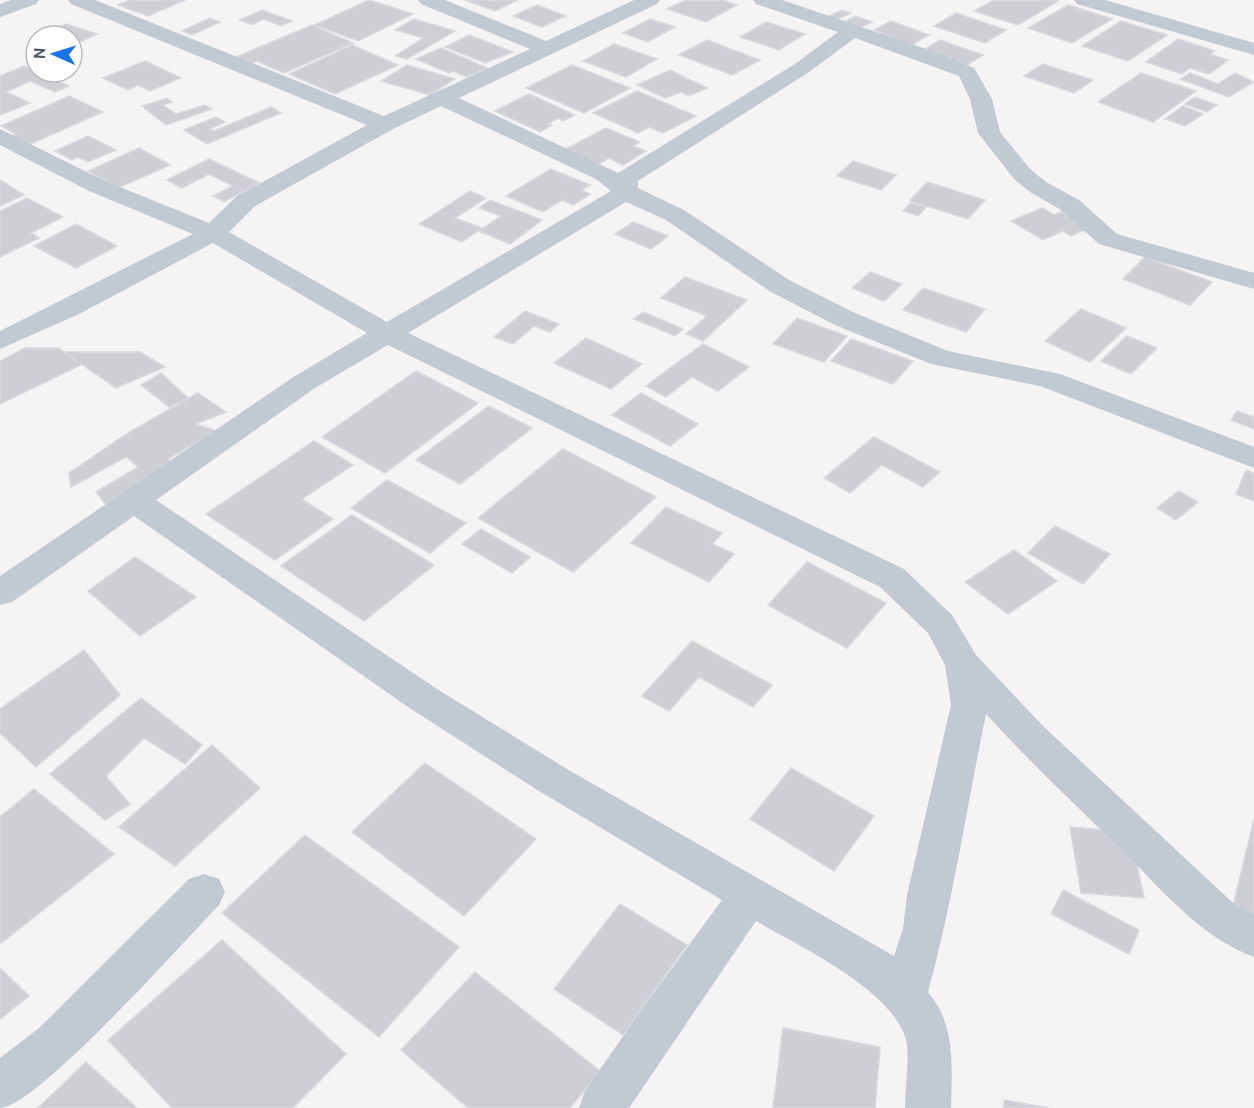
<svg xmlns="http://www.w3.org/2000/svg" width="1254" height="1108" font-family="Cabin,sans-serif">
	<rect width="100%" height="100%" fill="#f5f3f3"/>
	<g fill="#cdcfd5" stroke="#d7d9de" stroke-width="1.5">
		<polygon points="130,0 185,0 148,16 118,5"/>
		<polygon points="369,0 413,14 358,41 315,25"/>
		<polygon points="465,0 518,0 495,11"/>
		<polygon points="686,0 722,0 737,5 706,22 667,9"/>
		<polygon points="994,0 1054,0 1058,1 1018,25 974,11"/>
		<polygon points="537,5 566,16 542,27 513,16"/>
		<polygon points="1068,5 1112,19 1072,43 1028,28"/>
		<polygon points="262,10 292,21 281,26 263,19 252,25 240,20"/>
		<polygon points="842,10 851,13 837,20 827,17"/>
		<polygon points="956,13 1006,30 985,43 934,26"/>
		<polygon points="856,16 872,22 857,29 841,23"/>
		<polygon points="210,18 220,22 192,35 182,31"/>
		<polygon points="414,19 455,31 407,59 395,56 424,38 395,30"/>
		<polygon points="650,19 675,27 648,42 623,33"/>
		<polygon points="891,21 929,35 908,47 892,41 896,39 874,30"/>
		<polygon points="1121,21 1167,35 1128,61 1082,46"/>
		<polygon points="766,22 805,34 779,50 740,37"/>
		<polygon points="66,24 97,34 72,46 72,36 39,36"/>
		<polygon points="312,25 353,43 284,73 257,61 250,64 236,57"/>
		<polygon points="469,35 513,52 485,63 445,47"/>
		<polygon points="1178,39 1215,51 1210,54 1228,60 1209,74 1190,68 1182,74 1146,62"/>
		<polygon points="707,40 760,60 732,75 679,55"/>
		<polygon points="940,40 983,55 966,66 923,50"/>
		<polygon points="614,44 657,59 626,77 583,61"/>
		<polygon points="352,45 398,65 335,94 289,74"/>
		<polygon points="441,48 487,68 467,77 453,71 449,73 416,59"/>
		<polygon points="145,61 181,78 150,91 138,85 128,90 103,78"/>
		<polygon points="1043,64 1093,80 1074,93 1024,76"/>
		<polygon points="407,65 455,79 430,95 381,81"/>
		<polygon points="572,65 630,88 584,113 526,88"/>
		<polygon points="24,66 69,86 55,92 30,81 6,92 30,103 0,115 0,76"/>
		<polygon points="670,70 707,88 689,96 681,92 665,98 637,85"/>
		<polygon points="1141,73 1196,91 1153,122 1098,102"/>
		<polygon points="1190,73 1218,84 1235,73 1254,82 1229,97 1180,79"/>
		<polygon points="637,91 696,116 663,133 649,127 638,133 593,113"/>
		<polygon points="529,94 575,115 563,121 558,118 548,124 552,125 540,132 495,111"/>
		<polygon points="69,96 103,112 26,146 9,137 16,134 1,126"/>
		<polygon points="1195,97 1217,105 1207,112 1185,104"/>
		<polygon points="167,98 172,102 163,105 176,114 205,105 212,109 166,125 142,106"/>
		<polygon points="1183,106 1203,114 1185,126 1165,119"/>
		<polygon points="271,107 281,113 207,144 184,130 216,117 225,122 210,129 214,131"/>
		<polygon points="606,128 640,142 633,146 646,151 623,165 609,158 597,165 564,150"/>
		<polygon points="88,136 116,150 88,162 78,157 72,160 55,151"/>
		<polygon points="139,148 170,165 118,188 88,171"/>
		<polygon points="209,159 260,183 224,202 213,196 233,186 209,174 182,188 167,180"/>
		<polygon points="853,161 896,175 881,190 837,176"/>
		<polygon points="551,169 590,185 581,190 590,194 573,205 562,200 543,212 506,196"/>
		<polygon points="0,180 24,195 0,206"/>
		<polygon points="927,182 985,200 968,219 910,201"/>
		<polygon points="470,191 486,198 455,218 482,228 462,242 419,224"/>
		<polygon points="27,198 63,217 31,233 39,238 0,257 0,211"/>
		<polygon points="490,200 542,220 510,244 479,231 501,216 479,208"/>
		<polygon points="911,203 926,207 918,216 903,211"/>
		<polygon points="1042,208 1054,215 1061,212 1089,228 1071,236 1063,231 1043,240 1011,221"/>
		<polygon points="633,222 668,236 651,249 615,234"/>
		<polygon points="76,224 117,246 76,268 34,246"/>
		<polygon points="1145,257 1212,282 1190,305 1123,279"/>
		<polygon points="870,272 902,284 884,301 852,288"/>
		<polygon points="685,277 747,300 703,341 686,334 707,316 661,298"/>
		<polygon points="923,288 985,309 966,332 903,310"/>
		<polygon points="1081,309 1126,328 1090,362 1045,341"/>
		<polygon points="525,311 559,324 550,332 534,326 513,344 494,337"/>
		<polygon points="643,312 683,329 675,336 634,319"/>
		<polygon points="797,318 847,336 824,362 773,344"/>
		<polygon points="1127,336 1157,348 1131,374 1101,361"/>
		<polygon points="586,338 642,364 611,389 554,363"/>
		<polygon points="851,339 913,361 893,384 831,361"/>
		<polygon points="703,344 749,367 718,391 692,377 666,397 646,386"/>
		<polygon points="25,348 58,348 83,364 0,404 0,361"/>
		<polygon points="64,352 140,352 165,367 116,388"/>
		<polygon points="416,371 478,403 385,473 322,437"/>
		<polygon points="161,373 188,398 169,407 141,385"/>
		<polygon points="198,393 226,412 196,424 216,431 168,459 176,469 108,507 96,492 138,467 126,457 71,487 69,473 128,433"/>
		<polygon points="641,393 698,424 670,446 612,415"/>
		<polygon points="489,406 532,428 460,484 416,460"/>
		<polygon points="1237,411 1254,417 1254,429 1231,420"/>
		<polygon points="874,437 940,472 923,487 882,465 850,493 824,478"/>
		<polygon points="314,441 353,465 302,499 333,519 275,560 206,514"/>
		<polygon points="563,449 656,497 573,572 478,518"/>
		<polygon points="1246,470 1254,473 1254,501 1236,494"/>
		<polygon points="387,480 466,523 430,553 351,508"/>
		<polygon points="1179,491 1198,502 1176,520 1157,508"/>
		<polygon points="666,507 722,533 712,544 734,554 709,582 631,543"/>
		<polygon points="352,515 434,565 364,621 281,566"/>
		<polygon points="1055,526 1110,554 1083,584 1028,553"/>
		<polygon points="481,529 530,557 512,573 462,544"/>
		<polygon points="1014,550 1057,581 1008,614 965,582"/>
		<polygon points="135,557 196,597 140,636 88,591"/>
		<polygon points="807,562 886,603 847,648 768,605"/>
		<polygon points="692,641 772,685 753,707 699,677 669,711 642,696"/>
		<polygon points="84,650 120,695 36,767 0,733 0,709"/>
		<polygon points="141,698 202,745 185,764 144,738 106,776 130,804 105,820 50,774"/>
		<polygon points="212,745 260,788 175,866 119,827"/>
		<polygon points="425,763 536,839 464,916 352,832"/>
		<polygon points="791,768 874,816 834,871 750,819"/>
		<polygon points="34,789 114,854 0,944 0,817"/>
		<polygon points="1254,819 1254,919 1232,910"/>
		<polygon points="1070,827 1130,832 1144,898 1081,893"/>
		<polygon points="305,835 459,947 379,1037 222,913"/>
		<polygon points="1063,890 1139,930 1129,954 1051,914"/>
		<polygon points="620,904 687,945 623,1035 554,989"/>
		<polygon points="222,940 346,1054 293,1108 172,1108 108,1040"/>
		<polygon points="0,968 29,996 0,1019"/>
		<polygon points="475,972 600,1071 570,1108 468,1108 401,1050"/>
		<polygon points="783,1028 880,1047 875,1108 773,1108"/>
		<polygon points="86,1062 137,1108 38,1108"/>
		<polygon points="1004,1100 1049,1108 1004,1108"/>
	</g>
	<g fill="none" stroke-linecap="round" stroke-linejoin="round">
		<g fill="#c1cad2" fill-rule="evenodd">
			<polygon points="11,0 39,0 36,4 0,17 0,4"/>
			<path d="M68 0H95L384 116 530 49 421 4 418 0H445L546 41 634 0H660L657 4 459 98 618 173 795 64 838 32 756 4 753 0H782L941 54 974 68 992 99 1000 132 1030 169 1046 182 1079 200 1117 234 1254 273V289L1099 244 1061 210 1030 192 1014 179 978 133 970 99 959 76 855 38 809 72 638 181V188L684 210 789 280 855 313 948 351 1060 374 1254 447V468L1040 386 931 364 835 325 771 292 666 220 626 202 408 333 904 569 952 615 976 655 1043 726 1232 902 1254 915V957C1200 937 1161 889 1121 849 1075 805 1029 761 986 714 967 806 953 901 928 992 956 1024 952 1068 951 1108H905C905 1089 910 1056 906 1039 891 989 799 946 756 921L629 1108H579L585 1091 642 1009 722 900 539 791 411 709 134 516 12 602 0 605V576L295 376 367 333 213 243 79 314 0 349V331L193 234 89 191 0 145V129L105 181 209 223 237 196 367 125 71 4ZM441 106 596 179 611 191 387 322 229 232 255 206 393 129ZM388 345 880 587 928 633 945 665 951 705 907 895 903 929 894 956 567 769 437 689 156 500 315 388Z"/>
			<polygon points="1074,0 1105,0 1254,43 1254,55 1077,4"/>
			<path d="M204 874 219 879 225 892 219 905C186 939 36 1108 0 1108V1058L39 1028 189 879Z"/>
		</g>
	</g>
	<g transform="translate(54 54) rotate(273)"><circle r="28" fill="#ffffff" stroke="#b7bbc0" stroke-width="1.5"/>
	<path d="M0-4.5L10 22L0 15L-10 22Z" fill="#1a73e8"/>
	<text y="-9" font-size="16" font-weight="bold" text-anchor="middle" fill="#4a5661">N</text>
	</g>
</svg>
